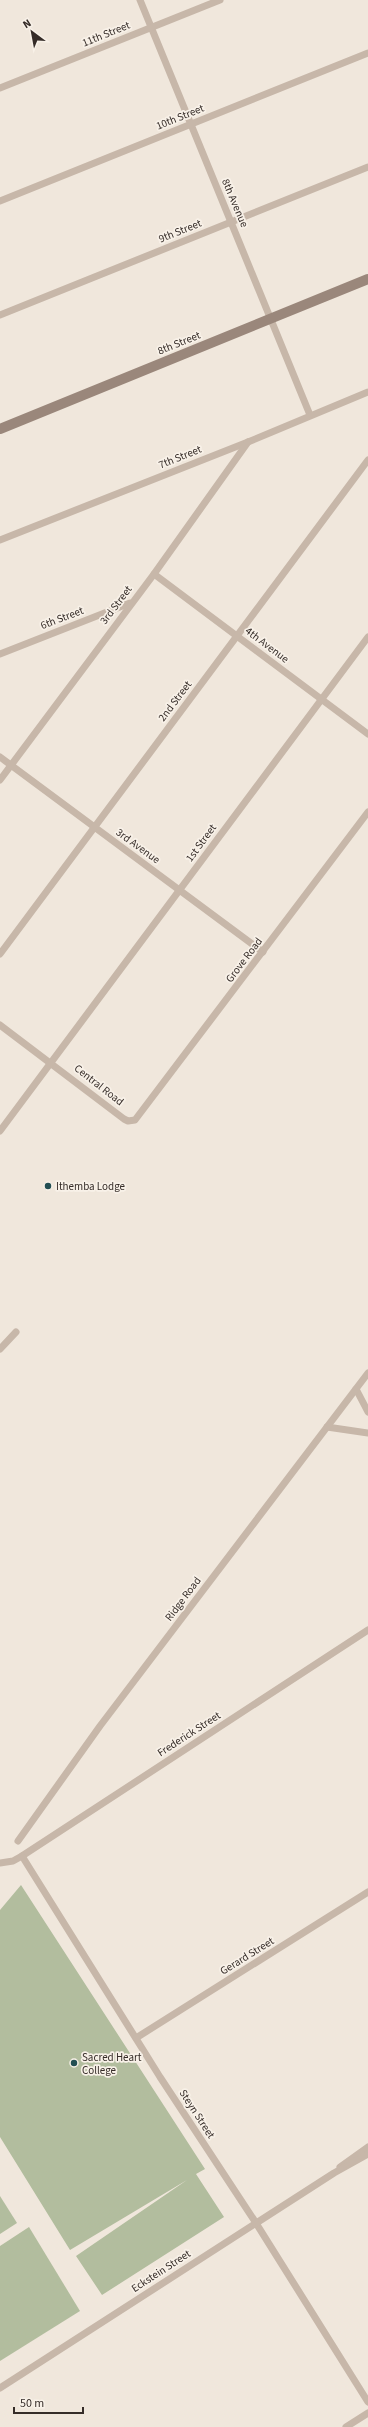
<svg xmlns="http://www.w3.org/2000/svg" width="368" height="2427" font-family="'Source Sans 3',sans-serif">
	<rect width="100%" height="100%" fill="#f0e7dc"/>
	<g fill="#b2bd9e">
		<polygon points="21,1885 205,2169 196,2174 224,2217 102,2295 76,2256 187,2180 70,2250 0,2137 0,1910"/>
		<polygon points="0,2196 17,2223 0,2234"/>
		<polygon points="29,2227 80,2311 0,2361 0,2246"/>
	</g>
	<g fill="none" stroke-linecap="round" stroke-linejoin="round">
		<g stroke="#c7b7a9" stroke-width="7">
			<polyline points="140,0 310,415"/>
			<polyline points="0,88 220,0"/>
			<polyline points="0,201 368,53"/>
			<polyline points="0,315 368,167"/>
			<polyline points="0,540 248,442 368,392"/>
			<polyline points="154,574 368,734"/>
			<polyline points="0,654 130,603"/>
			<polyline points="0,757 263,952"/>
			<polyline points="0,780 154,574 248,442"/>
			<polyline points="0,954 368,460"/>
			<polyline points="0,1025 124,1119 128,1121 135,1120 368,812"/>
			<polyline points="0,1131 368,637"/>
			<polyline points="0,1349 16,1332"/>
			<polyline points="356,1389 368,1412"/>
			<polyline points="327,1427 368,1433"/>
			<polyline points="18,1841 100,1726 368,1373"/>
			<polyline points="22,1856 368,1630"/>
			<polyline points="0,1863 13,1861 22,1856 160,2077 256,2223 368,2402"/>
			<polyline points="136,2038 368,1892"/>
			<polyline points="340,2167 368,2147"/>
			<polyline points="0,2388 334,2173 368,2154"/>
			<polyline points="346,2427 368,2413"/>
		</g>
		<polyline stroke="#9a877b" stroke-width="10" points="0,429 368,279"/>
	</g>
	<g fill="#224e52" stroke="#f8f1e8" stroke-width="1.5">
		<circle cx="48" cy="1186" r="4"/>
		<circle cx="74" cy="2063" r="4"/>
	</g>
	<g text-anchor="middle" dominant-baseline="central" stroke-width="3.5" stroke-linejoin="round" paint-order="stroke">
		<g font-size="11" fill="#352c28" stroke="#f8f1e8">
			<text transform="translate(106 34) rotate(-22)">11th Street</text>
			<text transform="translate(180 117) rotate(-22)">10th Street</text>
			<text transform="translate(235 203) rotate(67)">8th Avenue</text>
			<text transform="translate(180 231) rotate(-22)">9th Street</text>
			<text transform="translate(179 343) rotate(-22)">8th Street</text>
			<text transform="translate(180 457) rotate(-22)">7th Street</text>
			<text transform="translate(116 605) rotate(-53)">3rd Street</text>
			<text transform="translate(62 618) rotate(-21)">6th Street</text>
			<text transform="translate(267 645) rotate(37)">4th Avenue</text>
			<text transform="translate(175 701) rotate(-53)">2nd Street</text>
			<text transform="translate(201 843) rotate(-54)">1st Street</text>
			<text transform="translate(138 846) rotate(36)">3rd Avenue</text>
			<text transform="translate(244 960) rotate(-53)">Grove Road</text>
			<text transform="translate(99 1085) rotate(38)">Central Road</text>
			<text transform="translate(183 1599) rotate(-53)">Ridge Road</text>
			<text transform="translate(189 1734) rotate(-33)">Frederick Street</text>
			<text transform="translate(247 1956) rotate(-32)">Gerard Street</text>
			<text transform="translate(197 2114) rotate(57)">Steyn Street</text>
			<text transform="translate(161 2271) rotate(-33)">Eckstein Street</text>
		</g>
		<g font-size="11" fill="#352c28" stroke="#f8f1e8" text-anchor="start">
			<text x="56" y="1186">Ithemba Lodge</text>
			<text x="82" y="2057">Sacred Heart<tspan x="82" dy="13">College</tspan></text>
		</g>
	</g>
	<g transform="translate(32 32) rotate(328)" stroke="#f8f1e8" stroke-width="3" paint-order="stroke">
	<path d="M0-3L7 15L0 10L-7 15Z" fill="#352c28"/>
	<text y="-6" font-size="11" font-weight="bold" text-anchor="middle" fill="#352c28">N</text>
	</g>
	<path d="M14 2407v6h69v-6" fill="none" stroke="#352c28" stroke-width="2"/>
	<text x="20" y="2407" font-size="12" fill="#352c28" stroke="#f8f1e8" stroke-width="3" paint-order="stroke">50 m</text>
</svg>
